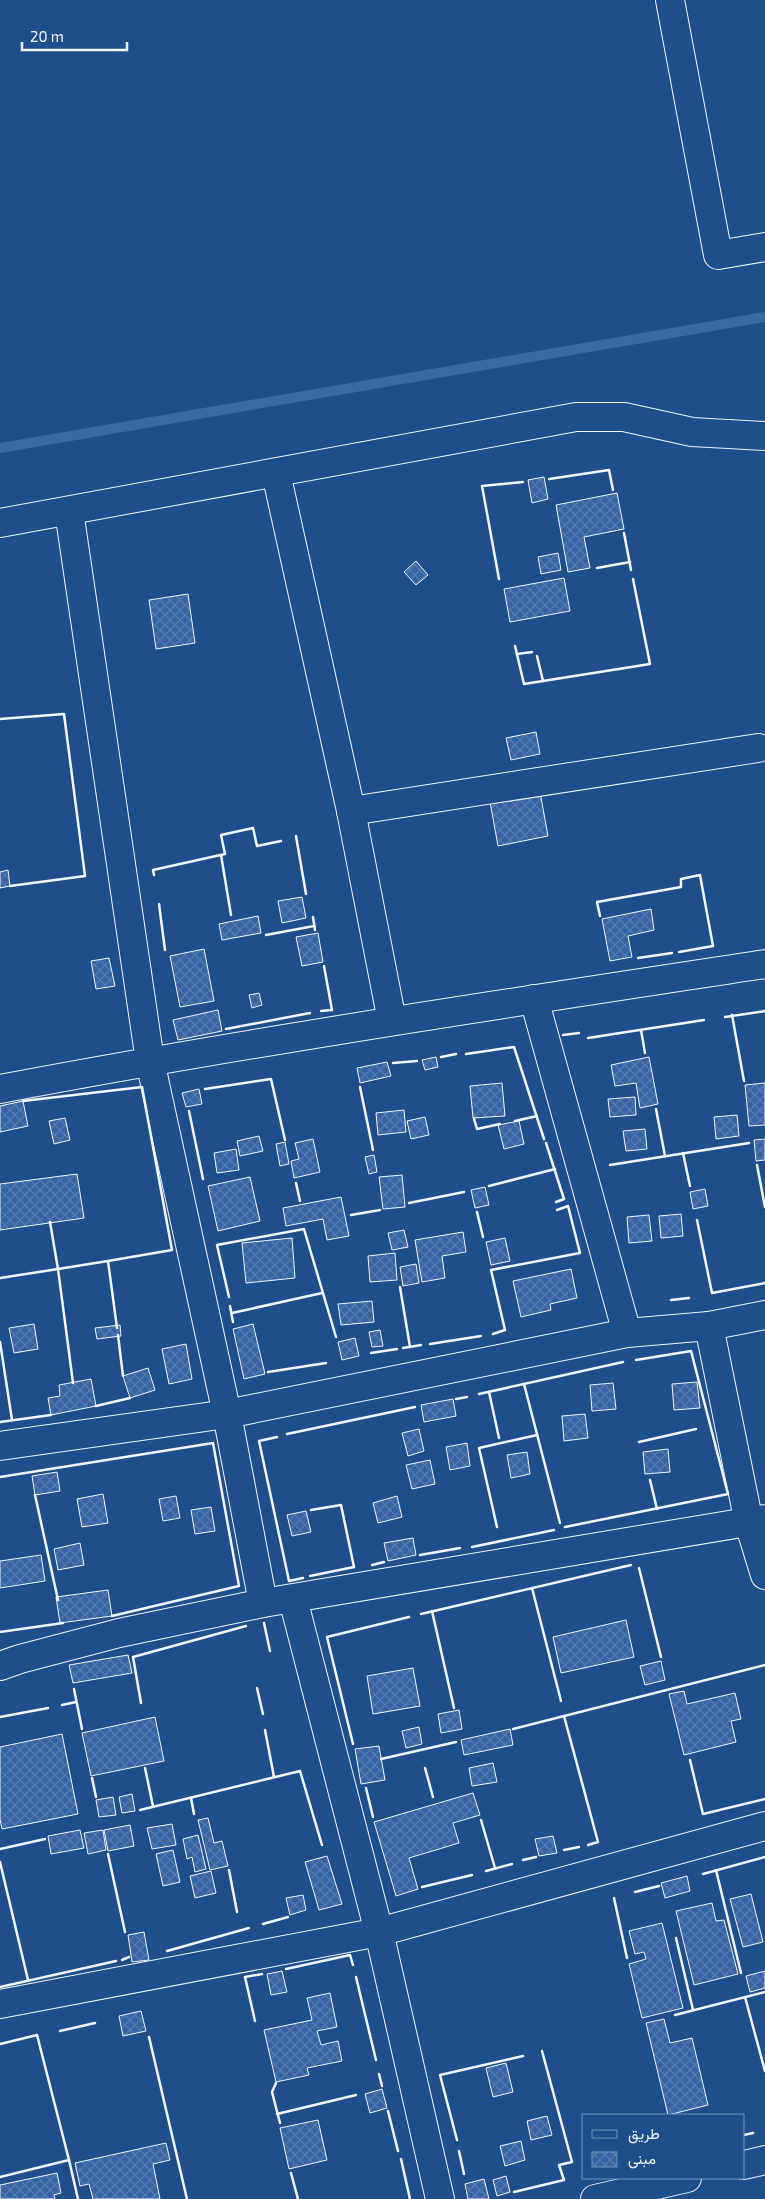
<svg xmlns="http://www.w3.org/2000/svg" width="765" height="2199" font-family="'Exo 2',Vazirmatn,sans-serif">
	<defs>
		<pattern id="building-cross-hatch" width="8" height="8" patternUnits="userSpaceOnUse" patternTransform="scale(1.25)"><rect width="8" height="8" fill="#3563a3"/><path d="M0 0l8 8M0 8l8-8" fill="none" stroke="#537ab1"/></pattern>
	</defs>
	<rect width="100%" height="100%" fill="#1f4e8c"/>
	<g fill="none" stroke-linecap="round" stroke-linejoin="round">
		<polyline stroke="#3b69a3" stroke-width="10" points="0,448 765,317"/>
	</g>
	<g fill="url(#building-cross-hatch)" stroke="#f2f6ff">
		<polygon points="544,477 548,499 532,503 528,480"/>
		<polygon points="617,493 624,529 584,537 590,568 568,572 556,505"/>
		<polygon points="558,553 561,570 541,574 538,557"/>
		<polygon points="416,561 428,575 416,585 404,572"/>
		<polygon points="564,578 570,611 510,622 504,589"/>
		<polygon points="188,594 195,643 156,649 149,600"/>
		<polygon points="536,732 540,754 511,760 506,738"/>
		<polygon points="540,792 548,836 498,846 490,802"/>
		<polygon points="8,870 10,886 0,888 0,872"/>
		<polygon points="302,897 306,918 282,923 278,901"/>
		<polygon points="651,909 654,930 628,936 632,957 610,961 602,919"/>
		<polygon points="258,916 261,933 222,940 219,924"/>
		<polygon points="318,933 323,962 302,966 296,937"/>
		<polygon points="204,949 214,1001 180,1007 170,956"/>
		<polygon points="109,958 115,986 96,989 91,961"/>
		<polygon points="259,993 262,1005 252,1008 249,995"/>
		<polygon points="218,1010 222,1031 178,1040 173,1020"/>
		<polygon points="436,1057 438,1067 425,1070 422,1060"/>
		<polygon points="649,1057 658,1104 640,1108 636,1083 615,1086 611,1065"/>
		<polygon points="387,1062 391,1076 360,1083 357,1068"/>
		<polygon points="502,1083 505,1116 473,1118 470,1086"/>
		<polygon points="765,1083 765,1125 749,1126 745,1085"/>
		<polygon points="199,1089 202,1104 186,1107 182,1093"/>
		<polygon points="635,1097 636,1115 610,1117 608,1099"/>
		<polygon points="23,1101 28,1126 0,1132 0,1106"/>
		<polygon points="404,1110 406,1132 378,1135 376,1113"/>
		<polygon points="737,1115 739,1136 716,1139 714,1117"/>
		<polygon points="425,1117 429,1135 411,1139 407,1121"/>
		<polygon points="65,1118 70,1140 54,1144 49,1121"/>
		<polygon points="519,1121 524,1144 504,1149 498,1125"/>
		<polygon points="645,1129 647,1149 626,1151 623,1131"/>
		<polygon points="259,1136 263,1151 240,1156 237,1141"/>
		<polygon points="313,1139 320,1172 294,1178 291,1161 299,1159 295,1143"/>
		<polygon points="765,1139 765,1160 756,1161 754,1140"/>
		<polygon points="285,1142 289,1164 280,1166 276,1144"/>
		<polygon points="236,1149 239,1170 217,1173 214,1153"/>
		<polygon points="374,1155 377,1172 369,1174 365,1157"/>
		<polygon points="77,1174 84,1218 0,1230 0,1184"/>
		<polygon points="402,1175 405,1207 383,1209 379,1177"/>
		<polygon points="250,1177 260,1221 218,1231 208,1186"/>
		<polygon points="485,1187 489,1205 475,1208 471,1190"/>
		<polygon points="705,1189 708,1206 693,1209 690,1192"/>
		<polygon points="341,1197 349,1236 327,1240 323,1219 286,1226 283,1208"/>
		<polygon points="681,1214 683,1236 661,1238 659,1216"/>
		<polygon points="649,1215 652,1241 629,1243 627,1217"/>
		<polygon points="404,1230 408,1247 392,1250 388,1233"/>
		<polygon points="463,1232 466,1252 442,1256 445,1278 422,1282 415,1240"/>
		<polygon points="292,1238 295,1278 246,1283 242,1243"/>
		<polygon points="505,1238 510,1261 491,1265 486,1242"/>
		<polygon points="395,1253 397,1280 370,1282 368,1256"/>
		<polygon points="416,1264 419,1283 403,1286 400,1267"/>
		<polygon points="571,1269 577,1298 550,1304 551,1310 521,1317 513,1281"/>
		<polygon points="372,1301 374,1322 341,1325 338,1304"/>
		<polygon points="34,1324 38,1349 14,1353 9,1328"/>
		<polygon points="253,1324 265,1374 244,1379 233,1329"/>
		<polygon points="120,1325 121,1336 97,1339 95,1328"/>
		<polygon points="380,1330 383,1346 372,1347 369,1332"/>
		<polygon points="355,1338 359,1356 342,1360 338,1342"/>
		<polygon points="186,1344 192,1379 169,1384 162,1349"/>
		<polygon points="148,1368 155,1390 130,1398 123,1376"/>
		<polygon points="91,1379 96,1406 51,1415 48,1398 60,1396 59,1385"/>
		<polygon points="697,1382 700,1408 674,1410 672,1384"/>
		<polygon points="613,1383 616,1409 592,1411 590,1385"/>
		<polygon points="453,1399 456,1416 424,1422 421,1405"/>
		<polygon points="585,1414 588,1438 564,1441 562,1416"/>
		<polygon points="419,1429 424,1451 408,1456 402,1433"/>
		<polygon points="467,1443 470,1466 450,1470 446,1447"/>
		<polygon points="668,1449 670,1472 645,1474 643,1452"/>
		<polygon points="527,1452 530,1474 511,1478 507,1455"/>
		<polygon points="430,1460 435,1484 412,1489 406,1465"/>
		<polygon points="57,1472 60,1491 35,1495 32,1476"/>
		<polygon points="103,1494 108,1523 82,1527 77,1499"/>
		<polygon points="176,1496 180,1518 163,1521 159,1499"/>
		<polygon points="397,1496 402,1517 378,1523 373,1503"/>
		<polygon points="211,1507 215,1531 195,1534 191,1510"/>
		<polygon points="306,1511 311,1532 292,1536 287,1515"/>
		<polygon points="413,1538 416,1555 388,1561 384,1543"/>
		<polygon points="80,1543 84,1565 58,1570 54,1549"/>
		<polygon points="41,1555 45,1581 0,1588 0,1561"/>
		<polygon points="108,1590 112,1616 60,1623 56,1597"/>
		<polygon points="626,1620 634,1657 561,1673 553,1637"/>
		<polygon points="128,1655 132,1673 73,1683 69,1665"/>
		<polygon points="661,1661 665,1680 645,1685 640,1666"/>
		<polygon points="413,1668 420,1706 373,1714 367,1676"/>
		<polygon points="684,1691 687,1704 735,1693 741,1719 731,1721 736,1742 684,1755 669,1694"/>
		<polygon points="459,1710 462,1729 441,1733 438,1714"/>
		<polygon points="155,1717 164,1761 91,1776 82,1733"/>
		<polygon points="419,1727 422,1744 406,1748 402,1731"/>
		<polygon points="510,1729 513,1745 464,1755 461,1740"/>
		<polygon points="62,1734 78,1814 2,1829 0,1819 0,1747"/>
		<polygon points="379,1746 385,1780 361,1784 355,1749"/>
		<polygon points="493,1763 497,1782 472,1786 469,1768"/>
		<polygon points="473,1793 480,1815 453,1823 459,1843 409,1858 418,1889 396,1896 374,1822"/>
		<polygon points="132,1794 135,1811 122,1813 119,1797"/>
		<polygon points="113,1797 116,1815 99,1817 96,1800"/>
		<polygon points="208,1818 214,1843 222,1841 228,1866 210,1870 198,1820"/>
		<polygon points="172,1824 176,1845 152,1849 147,1828"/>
		<polygon points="130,1825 134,1846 108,1851 104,1830"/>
		<polygon points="80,1830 84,1848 51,1854 48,1836"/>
		<polygon points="103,1830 106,1850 88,1854 84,1833"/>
		<polygon points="198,1835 206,1869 195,1872 192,1857 187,1859 183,1839"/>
		<polygon points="553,1836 557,1853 539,1856 535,1839"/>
		<polygon points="173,1850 180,1882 163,1886 156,1854"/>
		<polygon points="327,1856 342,1904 319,1910 305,1862"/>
		<polygon points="211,1871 216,1893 195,1898 190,1876"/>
		<polygon points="687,1876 690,1891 665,1898 661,1883"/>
		<polygon points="751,1894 763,1942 743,1947 730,1899"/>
		<polygon points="303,1895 306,1910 290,1915 286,1898"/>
		<polygon points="712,1903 716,1921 724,1920 738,1974 694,1985 676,1911"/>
		<polygon points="662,1923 683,2008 642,2018 629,1964 646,1959 644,1952 635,1954 629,1931"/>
		<polygon points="144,1932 149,1960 132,1962 128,1935"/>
		<polygon points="282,1971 287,1992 271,1995 267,1974"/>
		<polygon points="765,1971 765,1988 750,1992 746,1976"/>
		<polygon points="330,1993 337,2027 317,2031 321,2045 338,2041 342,2061 307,2068 309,2075 276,2082 264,2030 312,2020 307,1998"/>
		<polygon points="141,2011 146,2031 123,2036 119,2016"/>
		<polygon points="664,2019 670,2043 692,2038 708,2105 668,2115 646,2023"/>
		<polygon points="506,2063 513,2092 493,2097 486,2068"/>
		<polygon points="382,2089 387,2108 370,2113 365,2094"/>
		<polygon points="547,2116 552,2135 531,2140 527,2121"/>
		<polygon points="318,2120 327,2160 289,2169 280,2128"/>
		<polygon points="521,2141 525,2160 505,2166 500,2146"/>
		<polygon points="166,2143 170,2160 153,2164 160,2199 93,2199 89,2184 80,2186 75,2163"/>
		<polygon points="57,2173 61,2193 54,2195 55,2199 0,2199 0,2185"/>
		<polygon points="506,2176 510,2192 497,2196 493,2180"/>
		<polygon points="484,2179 489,2199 468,2199 465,2184"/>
	</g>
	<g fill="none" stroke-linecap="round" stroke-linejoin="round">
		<g stroke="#f2f6ff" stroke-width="30">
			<g id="minor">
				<polyline points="670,0 718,255 765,247"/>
				<polyline points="276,473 351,811 392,1021"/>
				<polyline points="69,511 150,1061 227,1414 263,1603"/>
				<polyline points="0,523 576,417 624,417 692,432 765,436"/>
				<polyline points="351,811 758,748"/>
				<polyline points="534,999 627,1333"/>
				<path d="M0 1089C254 1041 509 1003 765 964"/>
				<polyline points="709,1326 749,1523 765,1575"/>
				<polyline points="0,1446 227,1414 627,1333 709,1326 765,1315"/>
				<polyline points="293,1599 379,1932 440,2199"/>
				<polyline points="0,1666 20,1659 119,1633 263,1603 765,1519"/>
				<polyline points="0,2004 379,1932 765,1826"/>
				<polyline points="744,2165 765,2160"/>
				<polyline points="595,2199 687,2178"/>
			</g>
		</g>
		<use href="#minor" stroke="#1f4e8c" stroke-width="28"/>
		<g stroke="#f2f6ff" stroke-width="2.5">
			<polyline points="549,479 609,470 613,490"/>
			<polyline points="624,533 631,570"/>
			<polyline points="597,568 630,562"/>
			<polyline points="499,579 482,486 523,482"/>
			<polyline points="515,646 524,684 650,664 633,579"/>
			<polyline points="517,654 532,652"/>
			<polyline points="537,656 543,681"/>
			<polyline points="0,719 64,714 85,876 10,886"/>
			<polyline points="296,836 306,894"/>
			<polyline points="221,855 231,915"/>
			<polyline points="154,875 153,870 225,854 221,835 253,828 257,846 281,841"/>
			<polyline points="159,904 165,950"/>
			<polyline points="600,916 597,902 681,887 681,879 700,875 713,946 679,952"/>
			<polyline points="313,917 315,930"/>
			<polyline points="266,935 314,926"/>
			<polyline points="638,958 672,953"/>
			<polyline points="321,1011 332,1010 324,966"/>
			<polyline points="732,1015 744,1081"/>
			<polyline points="725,1017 765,1011"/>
			<polyline points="226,1029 310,1013"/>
			<polyline points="641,1030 645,1053"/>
			<polyline points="563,1035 579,1033"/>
			<polyline points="588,1038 704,1020"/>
			<polyline points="466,1054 514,1047 544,1139"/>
			<polyline points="441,1057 456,1054"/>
			<polyline points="393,1063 417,1061"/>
			<polyline points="360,1087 373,1150"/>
			<polyline points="205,1089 271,1079 285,1140"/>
			<polyline points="23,1101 142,1087 172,1250 108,1261"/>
			<polyline points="656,1109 665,1156"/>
			<polyline points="189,1111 203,1179"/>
			<polyline points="474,1119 477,1129 500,1124"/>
			<polyline points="515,1121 537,1116"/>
			<polyline points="546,1143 564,1199 556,1202"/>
			<polyline points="683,1153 690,1186"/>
			<polyline points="610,1165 749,1143"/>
			<polyline points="757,1165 765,1207"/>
			<polyline points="296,1183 300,1201"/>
			<polyline points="489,1186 555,1169"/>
			<polyline points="409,1203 464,1192"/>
			<polyline points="477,1212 483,1237"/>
			<polyline points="351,1215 380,1210"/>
			<polyline points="697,1220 712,1293 765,1283"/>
			<polyline points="0,1278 58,1269 50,1222"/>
			<polyline points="400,1287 410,1347"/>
			<polyline points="229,1297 217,1245 304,1229 336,1337"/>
			<polyline points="671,1300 689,1298"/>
			<polyline points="230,1306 233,1322"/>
			<polyline points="232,1313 322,1293"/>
			<polyline points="493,1334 505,1330 491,1270 580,1253 568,1206 557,1210"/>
			<polyline points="118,1335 123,1376"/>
			<polyline points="0,1342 12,1420"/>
			<polyline points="430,1344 481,1336"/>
			<polyline points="403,1348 421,1345"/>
			<polyline points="371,1353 397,1349"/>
			<polyline points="268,1372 326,1363"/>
			<polyline points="73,1383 58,1269 108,1261 117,1328"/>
			<polyline points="524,1384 560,1523"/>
			<polyline points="489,1392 499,1438"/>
			<polyline points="479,1394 623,1362"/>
			<polyline points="456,1399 467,1397"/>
			<polyline points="96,1406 130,1398"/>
			<polyline points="0,1422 51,1415"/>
			<polyline points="287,1434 415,1407"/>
			<polyline points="277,1437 259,1441 289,1581 303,1578"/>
			<polyline points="639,1442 696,1429"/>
			<polyline points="0,1477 213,1443 239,1586 112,1616"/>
			<polyline points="650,1480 657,1509"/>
			<polyline points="35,1495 58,1600"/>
			<polyline points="497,1527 479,1448 537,1435"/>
			<polyline points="565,1527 728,1494 691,1351 636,1360"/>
			<polyline points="472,1547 554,1530"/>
			<polyline points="420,1555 460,1548"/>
			<polyline points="372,1565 384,1562"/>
			<polyline points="639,1568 661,1657"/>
			<polyline points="310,1576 354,1567 341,1505 311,1510"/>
			<polyline points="532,1588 561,1701"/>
			<polyline points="432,1611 454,1708"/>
			<polyline points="421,1614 631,1565"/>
			<polyline points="264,1623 270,1651"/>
			<polyline points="0,1632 63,1623"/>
			<polyline points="257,1688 263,1714"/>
			<polyline points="74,1689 82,1729"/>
			<polyline points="141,1703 133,1657 246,1626"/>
			<polyline points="62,1705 76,1702"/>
			<polyline points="564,1716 598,1842 588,1845"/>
			<polyline points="0,1717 48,1708"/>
			<polyline points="513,1729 765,1665"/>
			<polyline points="265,1730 274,1777"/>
			<polyline points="353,1744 327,1637 409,1617"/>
			<polyline points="381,1759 456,1742"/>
			<polyline points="690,1760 703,1814 765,1799"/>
			<polyline points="145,1768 153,1806"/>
			<polyline points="425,1768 433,1797"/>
			<polyline points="92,1778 96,1797"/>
			<polyline points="366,1788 373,1817"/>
			<polyline points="191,1798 194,1814"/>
			<polyline points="140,1810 300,1771 322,1845"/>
			<polyline points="481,1820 495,1868"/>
			<polyline points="0,1849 45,1839"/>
			<polyline points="564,1850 579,1847"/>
			<polyline points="108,1854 125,1932"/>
			<polyline points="523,1860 536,1857"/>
			<polyline points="0,1862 28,1980"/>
			<polyline points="229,1870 237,1912"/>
			<polyline points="716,1870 741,1973"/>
			<polyline points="486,1871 512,1864"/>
			<polyline points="703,1874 765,1857"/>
			<polyline points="422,1887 472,1875"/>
			<polyline points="635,1892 659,1886"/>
			<polyline points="614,1898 627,1958"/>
			<polyline points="263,1924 288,1917"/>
			<polyline points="676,1938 693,2010"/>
			<polyline points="167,1951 249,1928"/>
			<polyline points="122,1960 129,1957"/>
			<polyline points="286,1969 350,1955 353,1965"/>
			<polyline points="356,1977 376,2060"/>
			<polyline points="0,1987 116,1961"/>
			<polyline points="745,1997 765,2071"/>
			<polyline points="675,2015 765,1992"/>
			<polyline points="255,2021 245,1977 262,1974"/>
			<polyline points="60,2031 95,2023"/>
			<polyline points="149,2037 187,2199"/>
			<polyline points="0,2044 37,2035 69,2160 0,2177"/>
			<polyline points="379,2074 382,2086"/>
			<polyline points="276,2083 272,2092 280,2123"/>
			<polyline points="388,2111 398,2151"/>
			<polyline points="277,2114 356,2095"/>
			<polyline points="744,2135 753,2133"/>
			<polyline points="457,2140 440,2075 523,2056"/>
			<polyline points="459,2151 464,2174"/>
			<polyline points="401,2159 410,2199"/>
			<polyline points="69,2160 78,2199"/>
			<polyline points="291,2173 298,2199"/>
			<polyline points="514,2192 564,2180 559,2165 572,2162 542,2051"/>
		</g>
	</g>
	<rect x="582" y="2114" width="162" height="65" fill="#1f4e8c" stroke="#7391ba"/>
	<rect x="592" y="2130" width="25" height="8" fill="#1f4e8c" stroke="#7391ba"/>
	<text x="628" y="2139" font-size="15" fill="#f2f6ff">طريق</text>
	<rect x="592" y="2152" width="25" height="15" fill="url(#building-cross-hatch)" stroke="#7391ba"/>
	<text x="628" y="2164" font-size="15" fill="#f2f6ff">مبنى</text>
	<path d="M22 42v8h105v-8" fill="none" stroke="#f2f6ff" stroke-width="2.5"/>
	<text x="30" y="42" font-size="15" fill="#f2f6ff" stroke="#1f4e8c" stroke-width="4" paint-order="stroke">20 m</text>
</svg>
